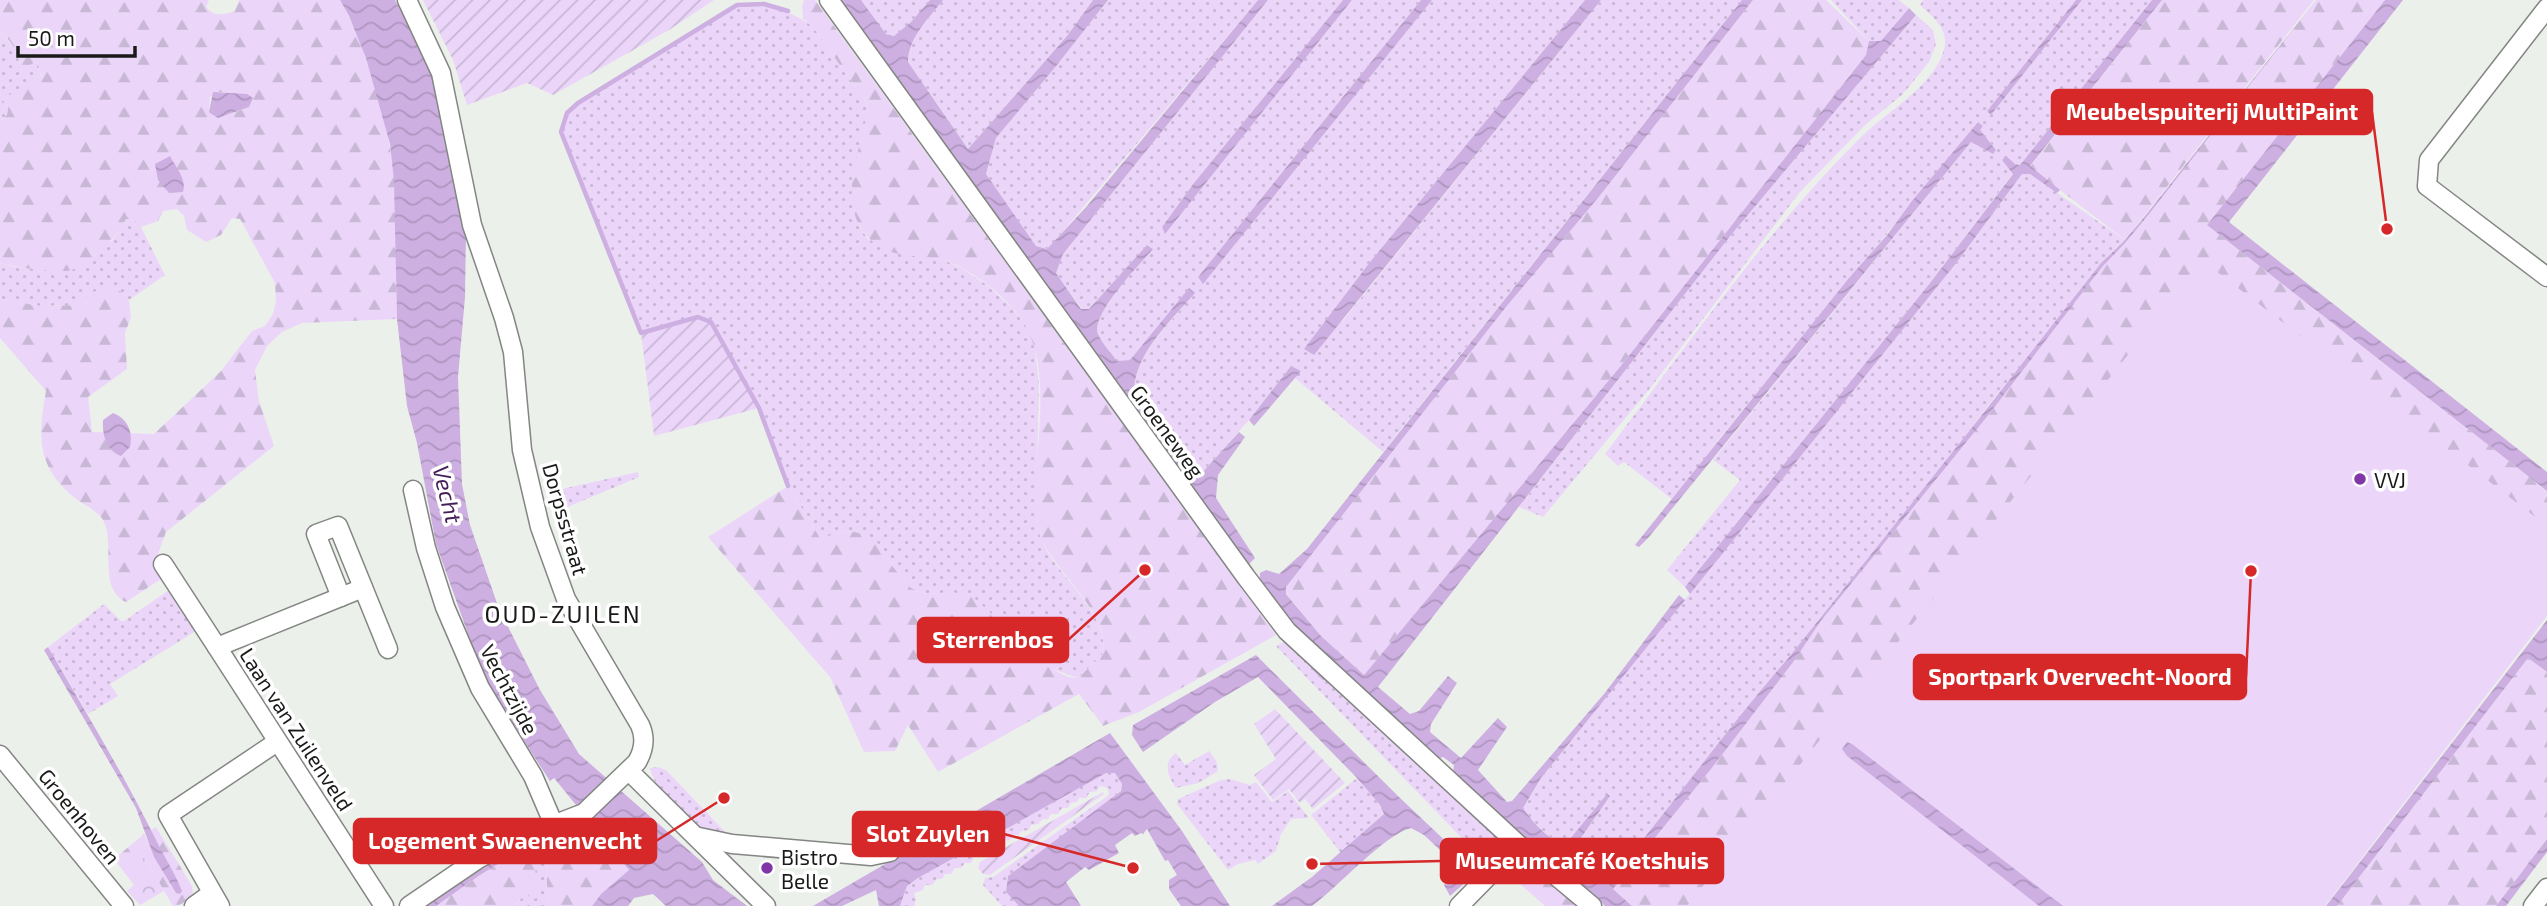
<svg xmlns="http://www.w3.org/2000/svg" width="2547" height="906" font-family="'Exo 2',sans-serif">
	<defs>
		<pattern id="grass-dots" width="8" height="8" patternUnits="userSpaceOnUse" patternTransform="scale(1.75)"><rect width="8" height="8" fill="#ebd6fa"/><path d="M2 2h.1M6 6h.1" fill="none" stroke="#c9b7d6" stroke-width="1.8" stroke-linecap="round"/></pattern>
		<pattern id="forest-firs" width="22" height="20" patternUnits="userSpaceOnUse" patternTransform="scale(1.75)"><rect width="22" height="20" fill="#ebd6fa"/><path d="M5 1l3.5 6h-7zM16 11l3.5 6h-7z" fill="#c9b7d6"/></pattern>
		<pattern id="park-crowns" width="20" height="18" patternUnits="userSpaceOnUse" patternTransform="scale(1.75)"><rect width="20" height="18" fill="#ebd6fa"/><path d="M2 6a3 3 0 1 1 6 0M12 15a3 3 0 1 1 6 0" fill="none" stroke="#c9b7d6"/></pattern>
		<pattern id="garden-furrows" width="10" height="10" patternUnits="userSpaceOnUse" patternTransform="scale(1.75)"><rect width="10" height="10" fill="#ebd6fa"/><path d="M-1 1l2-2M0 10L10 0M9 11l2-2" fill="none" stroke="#c9b7d6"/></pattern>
		<pattern id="water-waves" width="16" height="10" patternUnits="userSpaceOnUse" patternTransform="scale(1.75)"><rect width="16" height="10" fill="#cdafe1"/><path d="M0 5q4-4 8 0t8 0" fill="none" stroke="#af96c0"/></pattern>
	</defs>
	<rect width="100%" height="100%" fill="#ecf0eb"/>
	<g fill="url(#grass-dots)">
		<polygon points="861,0 930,0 911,22 894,36 886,34"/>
		<path d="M943 0H1093L1067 36 968 149 908 62C908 38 929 18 943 0Z"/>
		<polygon points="1108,0 1258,0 1048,249 1036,246 986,174 996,138 1057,65"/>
		<path d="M1268 0H1343L1194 183 1162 227 1165 233 1352 0H1421L1198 277 1203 283 1432 0H1585L1370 262 1341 323 1601 0H1742L1383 452 1295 378 1300 371 1291 366 1249 420 1200 475 1192 470 1134 388C1137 350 1173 322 1194 293L1189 289 1130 360 1117 361C1111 353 1102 343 1098 334 1090 314 1140 265 1152 248L1147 245 1089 309H1082L1056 273 1063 254Z"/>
		<polygon points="1831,0 1899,0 1909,8 1881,41 1869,41"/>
		<path d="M1923 0H2076L1987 111 1991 115 2082 0H2152L2020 165 2002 160 2013 173 1930 283 1685 587 1667 570 1740 480 1713 460 1971 142 1993 154 1996 149 1979 130 1983 126 1978 122 1723 434 1673 500 1624 462 1618 466 1605 454C1687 346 1765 232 1862 136 1887 112 1931 87 1943 53 1951 31 1935 19 1920 5Z"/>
		<path d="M764 4C782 10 798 15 813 27L866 102 868 110 853 178 852 197 859 226 868 239 946 261 963 269 987 285 1012 308 1025 324 1034 342 1039 384 1036 521C1039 534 1043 545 1050 556 1067 582 1112 622 1102 655L1078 678 1052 669 937 593 925 594 911 588 893 567 880 545 850 531 820 538 788 486 759 408 710 321 697 317 641 333 561 132 567 113 578 103 737 5Z"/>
		<polygon points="1916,15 1933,30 1936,44 1929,62 1903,94 1865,125 1800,192 1648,391 1543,517 1519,507 1731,235"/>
		<path d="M0 31C13 43 17 53 22 70L37 61 42 78 3 99 8 109 7 115 0 121Z"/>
		<path d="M2022 174H2030L2125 240C2092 267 2071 304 2045 337 2020 368 1993 397 1970 430L1790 656C1726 729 1670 809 1607 883L1572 852 1610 796 1607 794 1566 845C1548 838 1534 824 1523 808L1541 778 1957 262Z"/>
		<polygon points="126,219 136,221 141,227 165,275 129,300 122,292 93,292 77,305 40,306 4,300 0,298 0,263 15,267 70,270 112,241"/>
		<polygon points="638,472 639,477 558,511 553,491"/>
		<polygon points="169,590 196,631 110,684 118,696 88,714 48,647 104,604 121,621 124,621"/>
		<polygon points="1285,641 1371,722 1511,844 1492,862 1485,862 1276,646"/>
		<path d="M1209 751C1214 758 1220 763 1217 772L1198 783 1176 788C1168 776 1162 763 1176 753L1185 765Z"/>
		<path d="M658 767 666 770 731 838C718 836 704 834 693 826 679 815 653 785 650 768Z"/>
		<polygon points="1105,773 1115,773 1122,784 1121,790 1006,892 1019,906 1002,906 983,885 985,878 993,877 1109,795 1108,788 1100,786 1097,791 1090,792 1086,798 1079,798 1077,802 1071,803 1068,808 1062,808 1058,814 1051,814 1048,819 1043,819 1038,824 1031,825 1029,830 1021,831 1019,835 1013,835 1010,840 1002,841 999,846 993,846 990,851 983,852 979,857 974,857 971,863 965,863 961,868 955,868 951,874 945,874 942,879 937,879 932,885 925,885 923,890 914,893 916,900 914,906 900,906 907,886 918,878"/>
		<polygon points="1357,778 1380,805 1384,814 1341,853 1311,815"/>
		<polygon points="1230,779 1250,785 1256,782 1272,802 1288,791 1309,818 1291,819 1281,834 1276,851 1258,864 1255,860 1238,864 1228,870 1177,804 1178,799 1221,780"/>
		<polygon points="545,839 548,906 515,906 522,897 527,895 534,865 531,844"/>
	</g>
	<g fill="url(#forest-firs)" fill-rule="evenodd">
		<path d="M0 0H209L206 7C214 17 224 15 235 11L239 0H340C367 48 390 124 394 179 398 226 395 273 397 319L302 323 282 332 267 346 255 370 259 401 274 446 166 532 155 562 161 579 126 602C98 589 115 546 104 522 100 512 84 505 75 498 36 467 38 436 46 391L0 338V298L4 300 40 306 76 305 93 292 109 287 122 292 129 300 131 317 125 333 127 369 88 397 92 432 154 434 221 371 252 331 265 326 273 314 276 301 275 283 240 219 232 218 221 235 206 242 187 230 184 216 177 209 163 211 158 221 141 227 136 221 126 219C114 239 95 264 71 270 58 274 14 267 0 263V121L7 115 8 109 2 99 42 77 37 61 22 70C17 53 14 43 0 31ZM219 92 232 93 249 107 225 116 209 112 210 97Z"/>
		<path d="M804 0H815L1276 635 1139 712 1103 726 1079 694 938 772 908 725 895 751 864 752 830 677 708 537 788 486 820 538 850 531 867 535 880 545 893 567 911 588 925 594 952 592 972 596 1052 669 1068 677 1078 678 1102 655C1114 616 1053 571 1040 536 1033 519 1035 497 1036 479 1038 432 1049 369 1026 327 1013 302 973 270 946 261 931 256 914 257 899 254 871 249 853 225 852 198 850 169 863 138 868 109L866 102 813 27 803 19 802 6Z"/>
		<polygon points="1753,0 1826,0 1869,41 1866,55 1624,362 1364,675 1321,636 1286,593 1286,587 1506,307 1598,198"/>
		<polygon points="2162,0 2314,0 2125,240 2030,167"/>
		<polygon points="2316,0 2385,0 2207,225 2547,491 2547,531 1741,906 1632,906 1613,889 1710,770 1794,661 1820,622 1990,413 2102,267 2125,242 2128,244 2126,242"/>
		<polygon points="2528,658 2547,672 2547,839 2496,906 2337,906"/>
		<polygon points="591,822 629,870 601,894 592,906 548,906 545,839 572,831"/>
		<path d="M156 827 192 886 193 894C188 900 182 906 173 906L140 851 141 879 134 885 114 859 144 834 175 893 151 830Z"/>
		<polygon points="531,844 539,894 535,899 527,895 519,900 515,906 436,906 480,875"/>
		<polygon points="1518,858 1524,858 1579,906 1545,906 1504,870"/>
	</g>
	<polygon fill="url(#park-crowns)" points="140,851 164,891 140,905 127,891 141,879 127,861"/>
	<g fill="url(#garden-furrows)">
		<polygon points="423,0 714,0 669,30 553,95 527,83 467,105 453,60"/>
		<polygon points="698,317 710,320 759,408 654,436 641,333"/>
		<polygon points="1275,709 1345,783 1313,809 1305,799 1300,803 1289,789 1273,800 1254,775 1276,759 1254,724"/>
		<polygon points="1103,792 1104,794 990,875 983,874 978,868 980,862"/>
	</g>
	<polygon fill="#ebd6fa" points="2203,261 2547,526 2547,616 2325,906 1687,906"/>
	<g fill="url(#water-waves)">
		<polygon points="340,0 395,0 424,54 440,100 466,232 465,297 458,377 462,484 470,525 499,609 540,690 579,754 702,862 713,880 747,906 666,906 653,894 634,898 628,906 592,906 601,894 629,870 554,778 550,781 496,698 477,659 436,544 417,443 407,406 397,319 394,181 390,144 366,58 349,16"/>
		<path d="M838 0H861L886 34 894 36 911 22 930 0H943C929 18 908 38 908 62L968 149 1067 36 1093 0H1108L1057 65 996 138 986 174 1036 246 1047 249 1087 206 1258 0H1268L1063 254 1056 273 1081 309H1089L1147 245 1153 249C1140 264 1090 315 1098 334 1102 343 1111 353 1117 361L1130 360 1189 288 1195 293C1172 320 1137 351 1134 388L1191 470 1200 475 1239 432 1245 437 1218 475 1216 498 1255 558 1248 565Z"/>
		<polygon points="1343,0 1352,0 1165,234 1162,227 1194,183"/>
		<polygon points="1421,0 1432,0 1203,284 1198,277"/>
		<polygon points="1585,0 1601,0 1314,355 1304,349 1370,262"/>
		<path d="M1742 0H1753L1598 198 1506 307 1286 587V594L1321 636 1364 675 1624 362 1866 55 1869 41H1881L1909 8 1916 15 1731 235 1378 687 1410 714 1419 711 1448 676 1457 683 1431 724 1430 732 1461 758 1498 718 1507 727 1478 770 1507 802 1512 801 1604 694 1679 595 1685 600 1541 778 1523 808C1534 824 1547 838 1565 845L1607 794 1610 796 1572 851 1607 883C1670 809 1726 729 1790 656L1970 430 2101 263 2125 240 2145 216 2316 0 2149 214 2126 242 2102 267 1990 413 1820 622 1794 661 1711 769 1613 889 1632 906H1605L1453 774 1454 765 1443 757 1435 760 1332 670 1259 588 1260 573 1266 570 1279 574 1307 549Z"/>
		<polygon points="2076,0 2082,0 1991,115 1987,111"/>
		<polygon points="2152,0 2162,0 2030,166 2060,190 2057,193 2030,174 2022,174 1957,262 1690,594 1685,587 1930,283 2013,174 2002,160 2006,156 2015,164 2020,165"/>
		<polygon points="2385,0 2403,0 2229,222 2547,472 2547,491 2207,225"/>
		<polygon points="213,92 247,94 253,98 249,107 218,118 209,112"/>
		<polygon points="1978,122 1983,126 1980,130 1996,150 1993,154 1971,142 1649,537 1639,547 1635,545 1849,278 1887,235 1912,201"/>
		<path d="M170 156C176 168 187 179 183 192L169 193 158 180 155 164Z"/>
		<polygon points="1291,366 1301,371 1254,426 1249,420"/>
		<path d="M113 413C128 419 133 432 130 447L121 456C106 451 102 434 103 420Z"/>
		<polygon points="2547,620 2547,672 2528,658 2337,906 2326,906"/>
		<path d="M48 647C84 709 121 770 153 834 162 853 174 871 182 891L180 894 176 893 154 857 136 808 44 650Z"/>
		<path d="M1256 655 1399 797 1475 869 1467 881 1450 896 1444 885 1455 871V864L1424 835 1411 828C1384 835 1337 888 1312 906H1272L1312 877 1384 814 1380 805 1357 778 1258 677 1215 702 1143 752 1132 735 1133 725Z"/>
		<polygon points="1110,733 1182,831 1230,906 1181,906 1169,889 1169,880 1177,875 1168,860 1165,861 1147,829 1143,834 1141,833 1135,836 1132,833 1115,845 1119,853 1089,870 1085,867 1066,882 1081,906 1019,906 1006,892 1008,876 1121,791 1122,784 1115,773 1106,773 918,878 907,886 900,906 879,906 876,890 842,906 813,906"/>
		<polygon points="1847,742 1852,744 2063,906 2039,906 1847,756 1842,749"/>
		<polygon points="2547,839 2547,852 2506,906 2496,906"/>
		<polygon points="528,843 531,844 480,875 436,906 420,906 480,867"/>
	</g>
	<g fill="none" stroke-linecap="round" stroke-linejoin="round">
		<g stroke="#cdafe1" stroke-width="4.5">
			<polyline points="788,11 764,4 737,5 578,103 567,113 561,132 641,333 698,317 711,322 759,408 788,486"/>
			<polyline points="1313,667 1324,678"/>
		</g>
		<g stroke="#838682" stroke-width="21">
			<g id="minor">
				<path d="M407 0 441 73 472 225 504 318 513 352 522 450 540 527 566 599 640 725C646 738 644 750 637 762L584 813 514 840 478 859 409 906"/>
				<polyline points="829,0 1246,577 1287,631 1519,845 1592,906"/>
				<polyline points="2547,8 2429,160 2427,186 2547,277"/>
				<polyline points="413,490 426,548 445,607 480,688 533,776 554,825"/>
				<polyline points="163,564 217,647"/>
				<polyline points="363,588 217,647 384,906"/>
				<polyline points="341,597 316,534 338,526 388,649"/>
				<polyline points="0,755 124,906"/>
				<polyline points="629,771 766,906"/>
				<polyline points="699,837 732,844 871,856 890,852"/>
				<polyline points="194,906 212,893"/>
				<polyline points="220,906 168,815 277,742"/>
				<polyline points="1459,906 1519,845"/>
				<polyline points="2533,906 2547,888"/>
			</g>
		</g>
		<use href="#minor" stroke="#fff" stroke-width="18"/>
	</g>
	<g fill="#8136a8" stroke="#fff" stroke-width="2.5">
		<circle cx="2360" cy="479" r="7"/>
		<circle cx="767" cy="868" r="7"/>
	</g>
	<g text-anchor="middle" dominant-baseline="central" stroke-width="7" stroke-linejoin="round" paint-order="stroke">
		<g font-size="21" fill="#1a1b19" stroke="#fff">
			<text transform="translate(1168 431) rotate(54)">Groeneweg</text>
			<text transform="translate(566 519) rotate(74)">Dorpsstraat</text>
			<text transform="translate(510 689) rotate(62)">Vechtzijde</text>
			<text transform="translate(297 729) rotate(57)">Laan van Zuilenveld</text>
			<text transform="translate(80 816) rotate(51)">Groenhoven</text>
		</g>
		<g font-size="21" fill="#1a1b19" stroke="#fff" text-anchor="start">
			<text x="2374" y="479">VVJ</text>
			<text x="781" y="856">Bistro<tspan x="781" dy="24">Belle</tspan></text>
		</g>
		<g font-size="23" font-style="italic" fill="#441d59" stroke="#fff">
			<text transform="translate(448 494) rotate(76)">Vecht</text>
		</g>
		<g font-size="24" letter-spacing="2" fill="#1a1b19" stroke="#fff">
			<text x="563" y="613">OUD-ZUILEN</text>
		</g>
	</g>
	<path fill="none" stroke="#d62828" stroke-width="2.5" d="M2387 229L2372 112M1145 570L1068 640M2251 571L2246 677M1133 868L1004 834M724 798L656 841M1312 864L1441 861"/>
	<g fill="#d62828" stroke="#fff" stroke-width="2.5">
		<circle cx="2387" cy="229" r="7"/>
		<circle cx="1145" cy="570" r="7"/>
		<circle cx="2251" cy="571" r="7"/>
		<circle cx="1133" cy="868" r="7"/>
		<circle cx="724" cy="798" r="7"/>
		<circle cx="1312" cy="864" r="7"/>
	</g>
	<g fill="#d62828" stroke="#d62828" stroke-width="2.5">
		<rect x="2052" y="90" width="320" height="44" rx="7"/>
		<rect x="918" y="618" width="150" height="44" rx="7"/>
		<rect x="1914" y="655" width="332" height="44" rx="7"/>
		<rect x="853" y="812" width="151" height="44" rx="7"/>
		<rect x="354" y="819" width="302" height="44" rx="7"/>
		<rect x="1441" y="839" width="282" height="44" rx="7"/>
	</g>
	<g font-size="23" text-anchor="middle" font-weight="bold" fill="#fff">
		<text x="2212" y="120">Meubelspuiterij MultiPaint</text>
		<text x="993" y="648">Sterrenbos</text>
		<text x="2080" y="685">Sportpark Overvecht-Noord</text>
		<text x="928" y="842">Slot Zuylen</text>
		<text x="505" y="849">Logement Swaenenvecht</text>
		<text x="1582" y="869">Museumcafé Koetshuis</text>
	</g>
	<path d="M18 46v10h117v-10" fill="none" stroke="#1a1b19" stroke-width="3.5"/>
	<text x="28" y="46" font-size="21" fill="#1a1b19" stroke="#ffffff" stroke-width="5" paint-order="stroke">50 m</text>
</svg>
